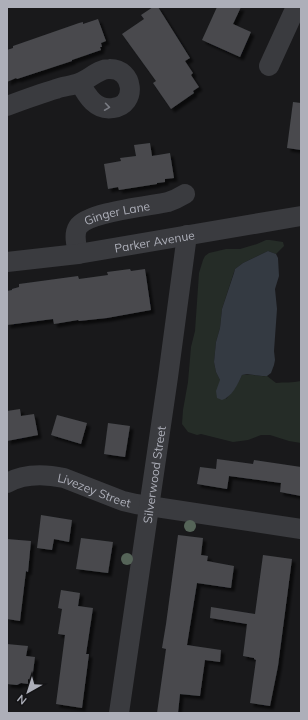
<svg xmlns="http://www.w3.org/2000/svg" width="308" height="720" font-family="Mulish,sans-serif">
	<defs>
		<filter id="shadow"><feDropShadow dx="3.5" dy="3.5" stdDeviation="1" flood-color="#0009"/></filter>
	</defs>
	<rect width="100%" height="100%" fill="#19191b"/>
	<path fill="#252c27" d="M266 240H270L283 242 284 246 276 254 268 251 243 263 235 269 222 309 220 328 216 342 214 362 216 372 220 380 226 399C233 391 238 384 242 375 250 373 258 377 267 376L276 383C285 382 292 383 301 381V443L289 441 270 435H261L248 440 233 442 201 434 197 435 188 432 182 424 183 410 188 382 191 347 195 331 199 273 203 260 205 256 209 253 226 249H240L257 244Z"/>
	<path fill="#343a42" d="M268 251 276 254 278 258 279 276 275 289 277 309 274 351 275 360 274 365 271 373 267 376H262L247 374 242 375C238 384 232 397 222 400L217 398 216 391 220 380 216 372 214 362 216 342 220 328 222 309 234 273 235 269 243 263Z"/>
	<g fill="#48494d" filter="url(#shadow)">
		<polygon points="153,7 158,7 190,58 185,61 193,73 191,75 199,87 193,91 194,93 171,109 153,83 156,81 122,34 144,19 141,15"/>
		<polygon points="217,7 241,7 233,24 251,32 240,57 202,40"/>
		<polygon points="98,19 106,41 101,43 102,47 100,47 101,50 72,60 72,61 17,79 16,78 7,82 7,50 13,48 13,46 79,23 83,22 83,24"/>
		<polygon points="293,102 301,103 301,150 287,148"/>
		<polygon points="150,143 152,156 170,153 174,178 165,179 165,182 157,183 157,184 119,190 118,187 108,189 104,164 121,161 120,158 136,156 134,145"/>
		<polygon points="130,269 131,271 145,269 151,310 107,318 79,321 78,320 54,324 53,319 7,325 7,291 12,290 12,289 19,287 19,284 78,276 79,279 108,275 107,272"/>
		<polygon points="20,409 21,416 34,414 38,435 7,441 7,411"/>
		<polygon points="57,415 87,423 81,444 51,435"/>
		<polygon points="108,423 130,426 125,457 104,454"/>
		<polygon points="217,459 253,464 254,460 301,467 301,496 280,492 281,483 229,476 227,489 197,484 200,467 216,469"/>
		<polygon points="41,515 72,520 69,542 54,539 52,550 37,548"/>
		<polygon points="178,535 203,538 201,555 208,556 207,561 234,566 231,588 197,583 187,645 221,650 220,662 205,660 200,696 180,694 178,713 157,713 166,649 162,648 166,624"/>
		<polygon points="81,538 113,542 108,573 76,569"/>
		<polygon points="7,539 31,541 28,572 26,571 20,621 7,619"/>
		<polygon points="263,555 292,559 278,666 270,706 250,703 256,660 254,659 254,658 243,656 247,624 210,618 211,607 255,614"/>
		<polygon points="61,590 80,593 78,606 93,608 86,654 89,654 82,708 56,704 65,635 58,634 62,609 58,608"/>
		<polygon points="7,644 28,646 26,656 35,657 32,680 28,679 28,684 21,683 17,685 7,684"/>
	</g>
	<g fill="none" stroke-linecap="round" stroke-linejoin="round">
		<g stroke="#3a3b3f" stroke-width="20">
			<polyline points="269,66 296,7"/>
			<path d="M7 106C23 100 39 94 56 89 63 86 72 86 79 83 90 79 98 69 109 69 134 68 138 105 113 108 96 111 87 96 80 83"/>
			<path id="s1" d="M78 254C77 246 73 235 78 227 87 212 150 206 168 202 174 200 180 197 185 194"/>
			<path id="s2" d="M7 262 78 254 301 216"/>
			<path id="s3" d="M7 483C25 473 45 474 64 478L123 501 136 504 301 529"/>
			<path id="s4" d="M119 713 168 377 187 235"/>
		</g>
	</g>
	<g fill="#556458">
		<circle cx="190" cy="526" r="6"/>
		<circle cx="127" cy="559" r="6"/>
	</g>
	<defs><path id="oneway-chevron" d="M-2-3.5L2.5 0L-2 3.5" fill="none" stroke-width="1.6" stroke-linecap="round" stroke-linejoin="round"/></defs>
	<use stroke="#797b82" href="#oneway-chevron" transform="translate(107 107) rotate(8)"/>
	<g text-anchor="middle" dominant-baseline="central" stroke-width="4" stroke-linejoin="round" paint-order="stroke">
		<g font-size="12" fill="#adafb9" stroke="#141416">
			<text stroke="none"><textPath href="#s1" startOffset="70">Ginger Lane</textPath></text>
			<text stroke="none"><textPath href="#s2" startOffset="149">Parker Avenue</textPath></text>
			<text stroke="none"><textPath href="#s4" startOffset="241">Silverwood Street</textPath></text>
			<text stroke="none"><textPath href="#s3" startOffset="91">Livezey Street</textPath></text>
		</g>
	</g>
	<rect width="308" height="720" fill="none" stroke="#adafb9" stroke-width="16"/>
	<g transform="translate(28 692) rotate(219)" stroke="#141416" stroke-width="3" paint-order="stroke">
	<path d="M0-3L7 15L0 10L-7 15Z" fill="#adafb9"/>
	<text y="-6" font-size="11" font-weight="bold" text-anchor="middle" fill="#adafb9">N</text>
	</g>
</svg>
